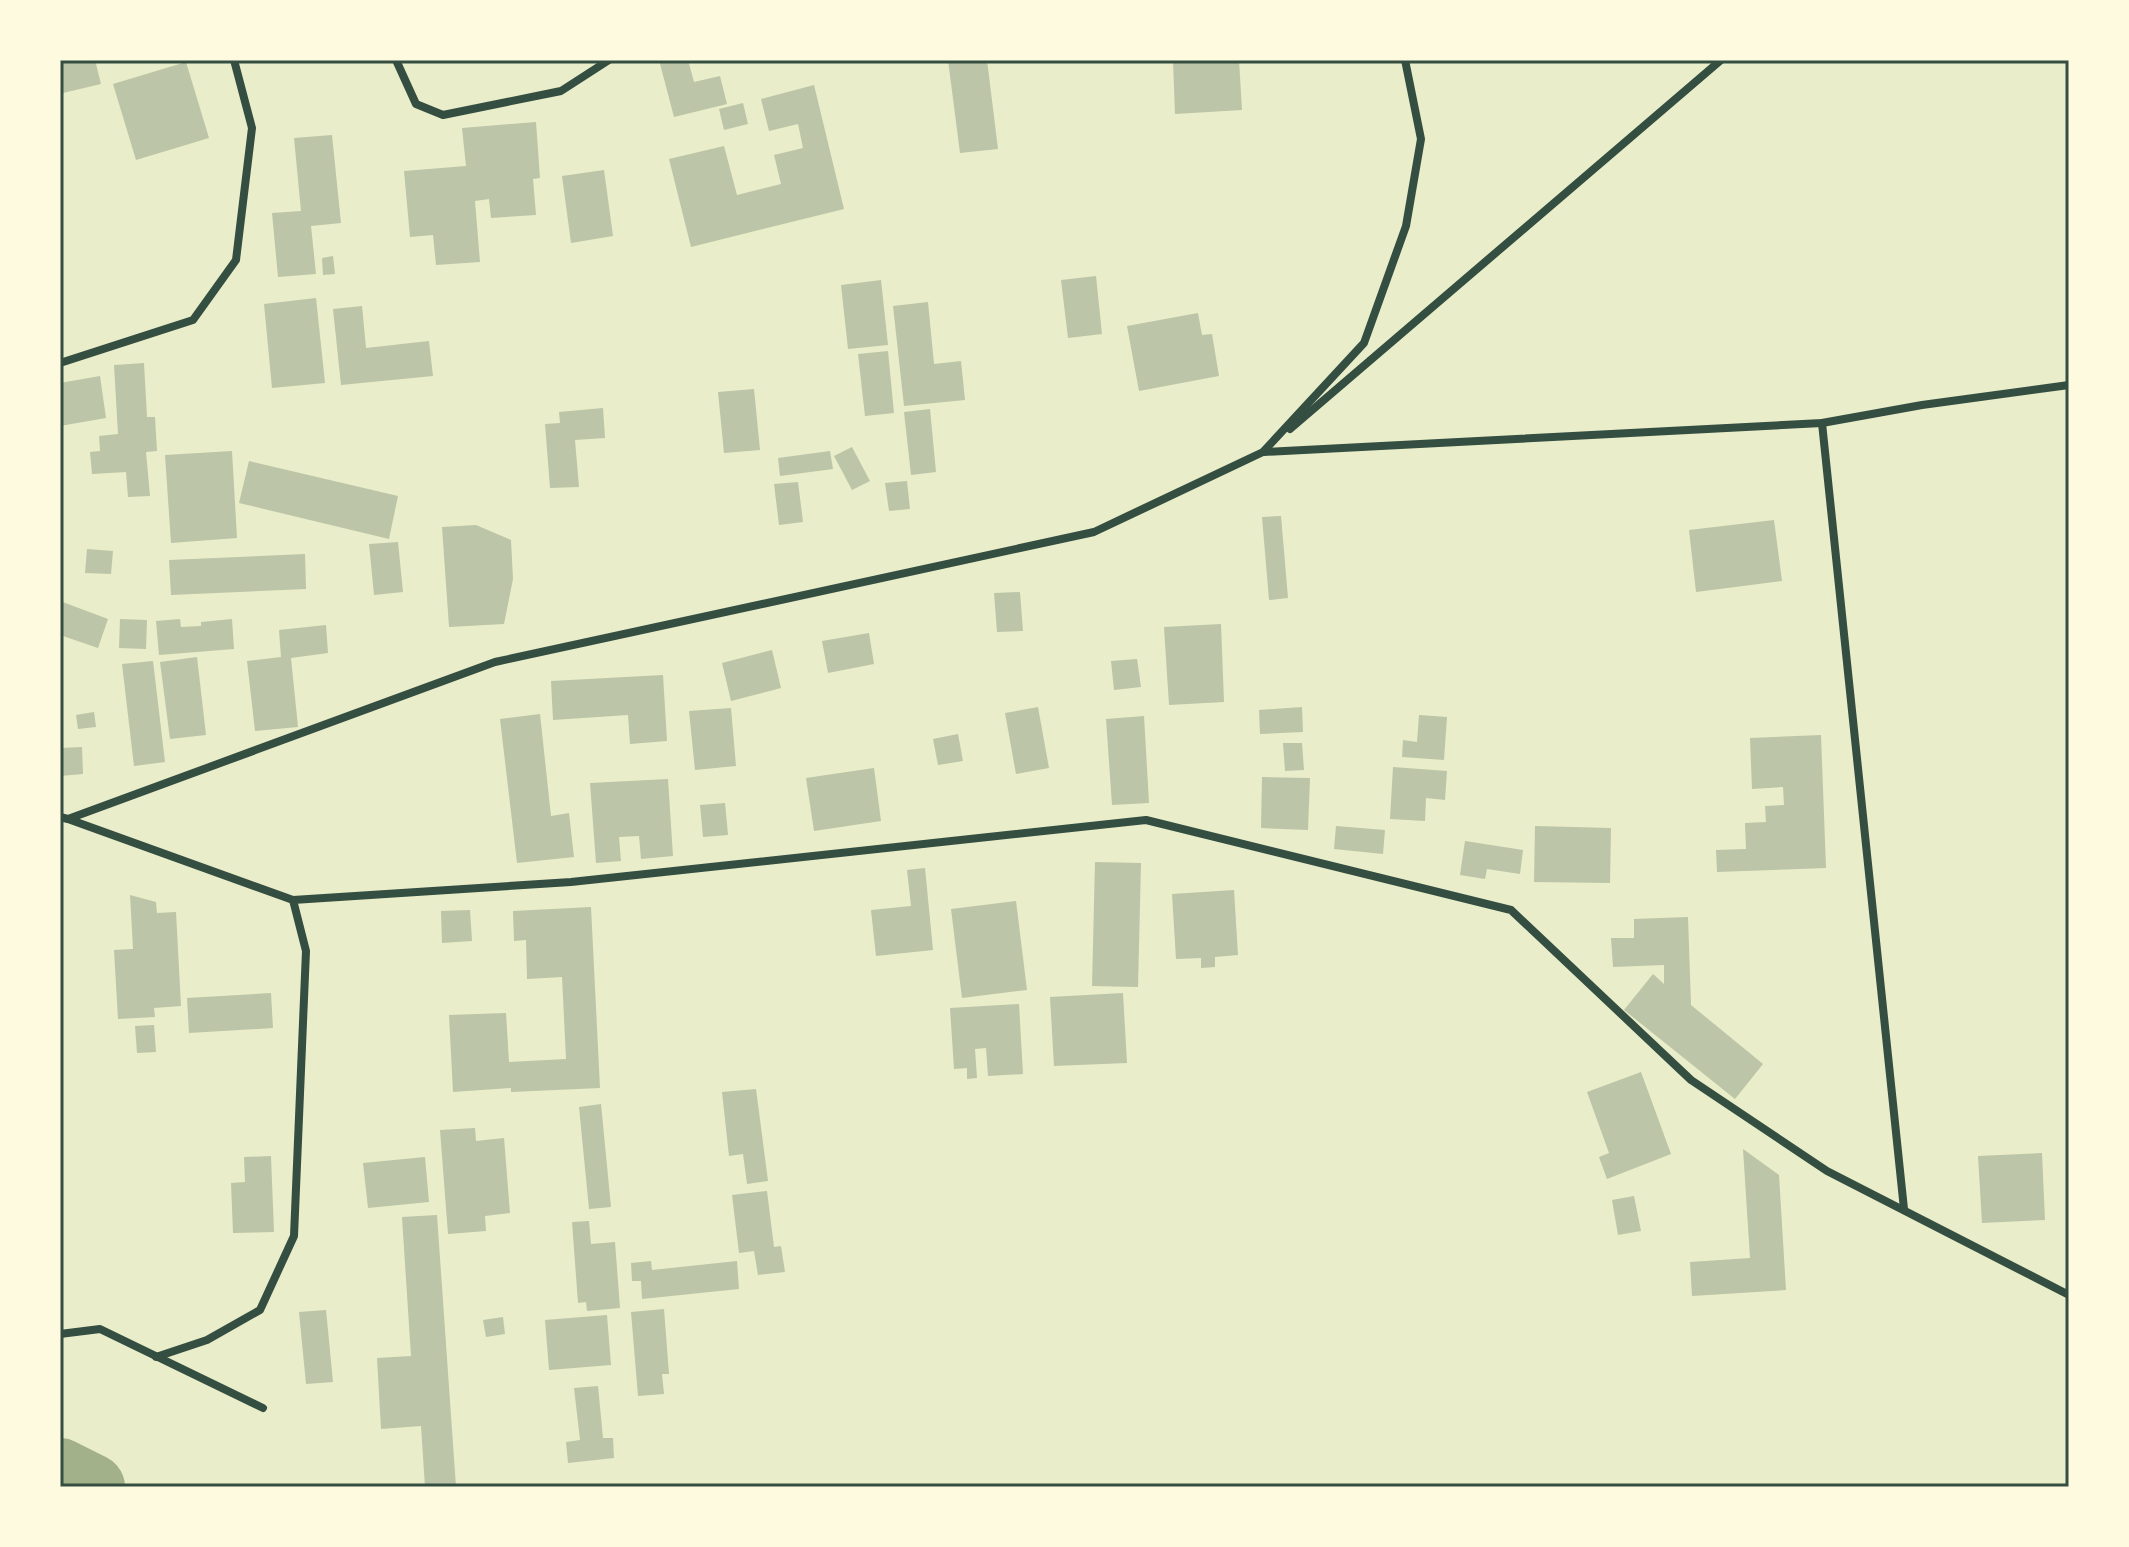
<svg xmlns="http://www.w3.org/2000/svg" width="2129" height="1547" font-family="Figtree,sans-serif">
	<rect width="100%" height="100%" fill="#e9edc9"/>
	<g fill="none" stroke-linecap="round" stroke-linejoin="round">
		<polyline stroke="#a3b18a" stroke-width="66" points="60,1471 92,1487"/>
	</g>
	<g fill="#bcc5a7">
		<polygon points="60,60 95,60 101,84 63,93 60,83"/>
		<polygon points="659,60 688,60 694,82 720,76 727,104 674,117"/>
		<polygon points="948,60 987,60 998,149 960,153"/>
		<polygon points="1173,60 1239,60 1242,110 1175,114"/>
		<polygon points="186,62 209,138 136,160 113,84"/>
		<polygon points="814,85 844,209 691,247 669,159 724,146 737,195 781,184 774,155 803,148 798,124 769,131 761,99"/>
		<polygon points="743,103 748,124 724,130 719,109"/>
		<polygon points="536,122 540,178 533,179 536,215 491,218 489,199 475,201 480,262 436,265 433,235 410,237 404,171 466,166 462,128"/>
		<polygon points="332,135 341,223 311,226 316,274 278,277 272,213 301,211 294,138"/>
		<polygon points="604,170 613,236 571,243 562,176"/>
		<polygon points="333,256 335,274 323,275 322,258"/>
		<polygon points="1096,276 1102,334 1068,338 1061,280"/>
		<polygon points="881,280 888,345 848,349 841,285"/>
		<polygon points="316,298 325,383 272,388 264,304"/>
		<polygon points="928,302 934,364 961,361 965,400 904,406 893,306"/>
		<polygon points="362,306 366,348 429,341 433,376 341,385 333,309"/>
		<polygon points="1198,313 1202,335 1212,334 1219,376 1139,391 1127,326"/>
		<polygon points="888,351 894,413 865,416 858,354"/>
		<polygon points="144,363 147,417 155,417 157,451 146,452 150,496 128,497 126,472 92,474 90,452 100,451 99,436 118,434 114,365"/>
		<polygon points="100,376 106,418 60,426 60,383"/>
		<polygon points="754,389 760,450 724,453 718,392"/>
		<polygon points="603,408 605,438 575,440 579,487 550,488 545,424 560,423 559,412"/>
		<polygon points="930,409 936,472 911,475 904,412"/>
		<polygon points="852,447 870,481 852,490 834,456"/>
		<polygon points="232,451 237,538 171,543 165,455"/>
		<polygon points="830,451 833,469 780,476 778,458"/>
		<polygon points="249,461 398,496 389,539 239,503"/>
		<polygon points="907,481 910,509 889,511 885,483"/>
		<polygon points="798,482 803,522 779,525 774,484"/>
		<polygon points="1281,516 1288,598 1269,600 1262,517"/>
		<polygon points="1774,520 1782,581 1696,592 1689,530"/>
		<polygon points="476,525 511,540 513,579 504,624 449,627 442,527"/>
		<polygon points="398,542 403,592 374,595 369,544"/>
		<polygon points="87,549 113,551 111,574 85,573"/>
		<polygon points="305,554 306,589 171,595 169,560"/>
		<polygon points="1020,592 1023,631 997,632 994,593"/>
		<polygon points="60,601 108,619 98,648 60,635"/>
		<polygon points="120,619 147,620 146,649 119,648"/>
		<polygon points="180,619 181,627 201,626 201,622 232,619 234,649 159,655 156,621"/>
		<polygon points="1221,624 1224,702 1169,705 1164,627"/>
		<polygon points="326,625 328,653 291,658 298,727 255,731 247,661 281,657 279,630"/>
		<polygon points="869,633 874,664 828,673 822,641"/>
		<polygon points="772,650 781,688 731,701 722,663"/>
		<polygon points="197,657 206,735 170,739 160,662"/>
		<polygon points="1137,659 1141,687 1114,690 1111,661"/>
		<polygon points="153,661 165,762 134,766 122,664"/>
		<polygon points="663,675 667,741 630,744 628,715 553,720 551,681"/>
		<polygon points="1038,707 1049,768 1016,774 1005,713"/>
		<polygon points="1302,707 1303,732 1260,734 1259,710"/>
		<polygon points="731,708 736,766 695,770 689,711"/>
		<polygon points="94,712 96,727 78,729 76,715"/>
		<polygon points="540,714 551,816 569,813 574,857 517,863 500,719"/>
		<polygon points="1419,715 1447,717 1444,760 1402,757 1403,740 1417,742"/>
		<polygon points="1144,716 1149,803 1112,805 1106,719"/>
		<polygon points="958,734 963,761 938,765 933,739"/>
		<polygon points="1821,735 1826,868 1717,872 1716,850 1746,849 1745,823 1766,822 1765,806 1784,805 1783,787 1752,789 1750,738"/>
		<polygon points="1283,743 1302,743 1304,770 1285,771"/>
		<polygon points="82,747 83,774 60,776 60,748"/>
		<polygon points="1393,767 1447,771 1445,800 1426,798 1425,821 1390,819"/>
		<polygon points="874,768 881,821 814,831 806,778"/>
		<polygon points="1262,777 1310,778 1308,830 1261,828"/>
		<polygon points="668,779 673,856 641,859 639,836 619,837 621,861 596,863 590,783"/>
		<polygon points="725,803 728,835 703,837 700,805"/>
		<polygon points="1336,826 1385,830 1383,854 1334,849"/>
		<polygon points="1535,826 1611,828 1610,883 1534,882"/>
		<polygon points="1465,841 1523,850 1520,874 1487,869 1485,879 1460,875"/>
		<polygon points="1095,862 1141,863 1138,987 1092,986"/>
		<polygon points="925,868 933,950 876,956 871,910 911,906 907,870"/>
		<polygon points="1234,890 1238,955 1215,957 1215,967 1201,968 1201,958 1176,959 1172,894"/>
		<polygon points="130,895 156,902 157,913 176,912 181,1006 154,1008 155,1017 118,1019 114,950 133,949"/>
		<polygon points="1016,901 1027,990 962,998 951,909"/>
		<polygon points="591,907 600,1088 511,1092 511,1088 453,1092 449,1015 506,1013 509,1062 566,1059 562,977 527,979 526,940 514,941 513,911"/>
		<polygon points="470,910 472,941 442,943 441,911"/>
		<polygon points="1688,917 1691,1005 1763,1064 1735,1099 1624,1010 1653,974 1664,984 1664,965 1613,967 1611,938 1634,938 1634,919"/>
		<polygon points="271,993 273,1028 189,1033 187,998"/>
		<polygon points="1123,993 1127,1063 1054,1066 1050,997"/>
		<polygon points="1019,1004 1023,1074 988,1076 986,1048 975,1049 977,1078 967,1079 967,1068 954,1069 950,1008"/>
		<polygon points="154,1025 156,1052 137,1053 135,1026"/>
		<polygon points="1641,1072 1671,1154 1607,1179 1599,1157 1609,1153 1587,1092"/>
		<polygon points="756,1089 768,1181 747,1184 743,1154 729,1156 722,1092"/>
		<polygon points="601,1104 611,1207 589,1209 579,1107"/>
		<polygon points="475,1128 476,1141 504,1138 510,1213 485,1216 486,1231 448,1234 440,1130"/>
		<polygon points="1743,1149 1779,1175 1786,1290 1692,1296 1690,1262 1750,1258"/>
		<polygon points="2042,1153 2045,1220 1982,1223 1978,1156"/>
		<polygon points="271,1156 274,1232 233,1233 231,1183 245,1182 244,1157"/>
		<polygon points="425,1157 429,1202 368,1208 363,1163"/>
		<polygon points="767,1191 774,1247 781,1246 785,1272 758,1275 754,1251 739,1253 732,1195"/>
		<polygon points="1634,1196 1641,1231 1618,1235 1612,1200"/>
		<polygon points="437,1215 456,1487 425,1487 421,1426 381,1429 377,1358 411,1356 402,1217"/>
		<polygon points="589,1221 591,1244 615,1242 620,1308 587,1311 586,1302 578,1303 572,1222"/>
		<polygon points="651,1261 652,1270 737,1261 739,1289 642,1299 641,1281 632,1281 631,1263"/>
		<polygon points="664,1309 669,1374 662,1374 664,1394 638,1396 631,1312"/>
		<polygon points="326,1310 333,1382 306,1384 299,1312"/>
		<polygon points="607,1315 611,1365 549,1370 545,1320"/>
		<polygon points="503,1317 505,1334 486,1337 483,1320"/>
		<polygon points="598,1386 603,1438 613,1438 614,1458 568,1463 566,1442 580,1440 574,1388"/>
	</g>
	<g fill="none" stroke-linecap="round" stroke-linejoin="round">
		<g stroke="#344e41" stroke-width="8">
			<polyline points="396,60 416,104 443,115 561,91 609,60"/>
			<polyline points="60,363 193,320 236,260 252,128 234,60"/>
			<polyline points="1822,423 1904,1209"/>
			<polyline points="1290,429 1721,60"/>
			<polyline points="1264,452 1822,423 1922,405 2069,385"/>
			<polyline points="60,817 68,819 495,662 1094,532 1263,452 1364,343 1406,226 1421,139 1405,60"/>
			<polyline points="68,819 293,900 571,882 1146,820 1511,910 1691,1080 1827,1171 2069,1295"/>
			<polyline points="60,1334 100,1329 263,1408"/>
			<polyline points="156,1357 207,1340 260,1310 294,1236 306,951 293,900"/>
		</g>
	</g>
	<rect width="2129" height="1547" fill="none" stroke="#fefae0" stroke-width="124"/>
	<rect x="62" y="62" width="2005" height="1423" fill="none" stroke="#344e41" stroke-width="3"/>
</svg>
